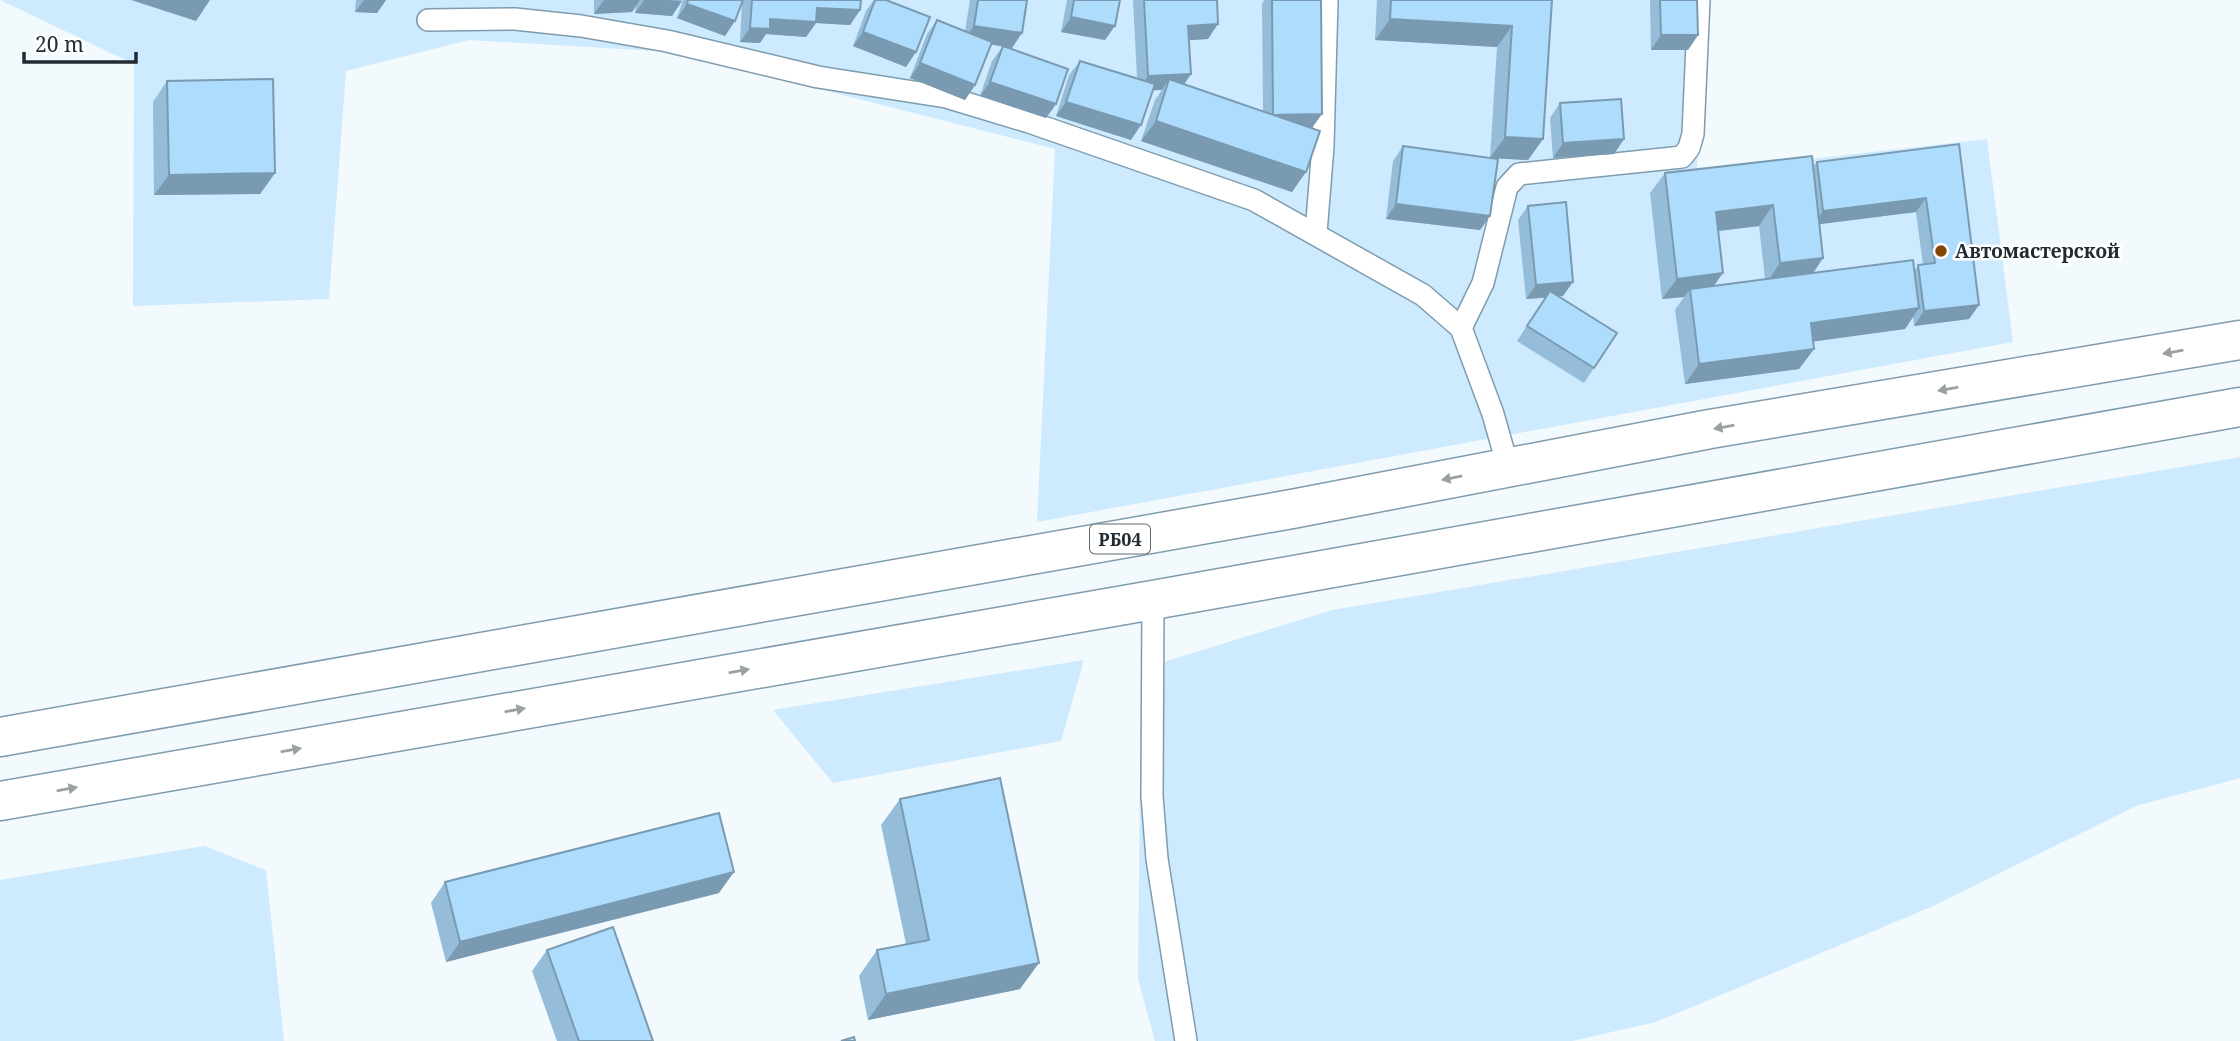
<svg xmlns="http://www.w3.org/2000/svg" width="2240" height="1041" font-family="'Noto Serif',serif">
	<rect width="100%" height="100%" fill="#f3fafe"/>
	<g fill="#cdeafe">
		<polygon points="0,0 1705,0 1697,172 1987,139 2013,342 1037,522 1055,149 673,52 469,40 346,71 329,299 133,306 134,64"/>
		<polygon points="2240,457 2240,778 2136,806 1931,907 1656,1022 1572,1041 1155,1041 1138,979 1141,669 1332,610"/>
		<polygon points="1084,660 1061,741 833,783 773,710"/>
		<polygon points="204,846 266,870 284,1041 0,1041 0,880"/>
	</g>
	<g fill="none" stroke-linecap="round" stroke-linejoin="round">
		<g stroke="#7f9caf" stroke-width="24">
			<g id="service">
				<polyline points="428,20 515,19 581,26 667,41 818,77 946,97 1029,122 1254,200 1423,295 1461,328 1493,414 1508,467"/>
				<polyline points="1316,233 1323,146 1327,0"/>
				<polyline points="1461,328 1483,283 1507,187 1519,174 1682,157 1689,148 1693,134 1699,0"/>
				<polyline points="1153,600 1152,796 1157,859 1186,1041"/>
			</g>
		</g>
		<g stroke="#7f9caf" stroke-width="41">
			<g id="trunk">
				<polyline points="0,737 1292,509 1710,429 2240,340"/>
				<polyline points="0,801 1153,600 2240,407"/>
			</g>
		</g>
		<use href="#service" stroke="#fff" stroke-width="21"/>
		<use href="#trunk" stroke="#fff" stroke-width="38"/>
	</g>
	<g fill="#95bdd9" fill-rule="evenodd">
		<polygon points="356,0 386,0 377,13 355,12"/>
		<polygon points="594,0 682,0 672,16 635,13 636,6 632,12 594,14"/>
		<polygon points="683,0 861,0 860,10 850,25 816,23 806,37 766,34 760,43 740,42 742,0 725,36 677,18"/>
		<polygon points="874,0 886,0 906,67 853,46 866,11"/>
		<polygon points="970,0 1027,0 1012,48 991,44 975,85 965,100 910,78 927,34 937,20 965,31"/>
		<polygon points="1067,0 1120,0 1105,40 1061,32"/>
		<polygon points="1133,0 1217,0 1208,39 1189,40 1191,74 1184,84 1263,111 1262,4 1264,0 1321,0 1312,128 1292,192 1141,141 1155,100 1162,90 1153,90 1131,140 1056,116 1069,75 1080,61 1137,78"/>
		<polygon points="1377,0 1552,0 1543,139 1528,160 1493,158 1490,216 1480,230 1386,219 1393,161 1403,146 1490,158 1497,47 1375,40"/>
		<polygon points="1650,0 1697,0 1698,35 1688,50 1651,50"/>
		<polygon points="1003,46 1056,104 1046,118 980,96 992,61"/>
		<polygon points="167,81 275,173 260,194 154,195 153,102"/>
		<polygon points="1560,103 1624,139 1614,154 1553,158 1550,118"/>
		<path d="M1959 144 1979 305 1969 319 1914 326 1913 317 1905 329 1813 341 1814 349 1799 369 1685 384 1675 310 1684 297 1662 299 1650 193 1665 173 1813 167 1817 162ZM1916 212 1923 265H1918L1914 271 1813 273 1823 258 1819 224ZM1759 226 1765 279 1714 286 1718 231Z"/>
		<polygon points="1528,206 1563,296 1559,296 1594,368 1584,383 1517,341 1545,298 1526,299 1518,220"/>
		<polygon points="900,799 1020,989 868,1020 859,976 877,950 906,944 881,825"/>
		<polygon points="445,882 719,893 446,962 431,903"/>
		<polygon points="547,950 653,1041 557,1041 532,971"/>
	</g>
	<g fill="#799ab0">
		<polygon points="131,0 210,0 196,21"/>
		<polygon points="364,0 386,0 377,13 355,12"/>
		<polygon points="604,0 640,0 632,12 594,14"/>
		<polygon points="644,0 666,0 682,1 672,16 635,13"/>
		<polygon points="687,4 735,21 725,36 677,18"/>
		<polygon points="817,8 860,10 850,25 816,23 806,37 766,34 760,43 740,42 750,28 770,19"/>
		<polygon points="1071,17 1115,26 1105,40 1061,32"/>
		<polygon points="1390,19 1512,26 1497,47 1375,40"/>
		<polygon points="1218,24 1208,39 1178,41 1188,26"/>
		<polygon points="974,26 1022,33 1012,48 964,40"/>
		<polygon points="863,32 916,52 906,67 853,46"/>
		<polygon points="1661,35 1698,35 1688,50 1651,50"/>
		<polygon points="920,63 975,85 965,100 910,78"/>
		<polygon points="1191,74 1181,89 1169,79 1162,90 1138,91 1148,76"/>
		<polygon points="990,82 1056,104 1046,118 980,96"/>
		<polygon points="1066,102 1141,125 1131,140 1056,116"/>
		<polygon points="1322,114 1312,128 1273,115"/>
		<polygon points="1156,121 1306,172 1292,192 1141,141"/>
		<polygon points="1505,137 1543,139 1528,160 1490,158"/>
		<polygon points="1624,139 1614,154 1553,158 1563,143"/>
		<polygon points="275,173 260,194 154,195 169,175"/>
		<polygon points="1926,198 1916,212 1813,225 1823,211"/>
		<polygon points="1396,204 1490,216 1480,230 1386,219"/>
		<polygon points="1773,205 1759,226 1701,233 1716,212"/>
		<polygon points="1823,258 1809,279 1766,284 1780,263"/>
		<polygon points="1723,273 1708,294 1690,289 1684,297 1662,299 1677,279"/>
		<polygon points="1573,282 1563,296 1526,299 1536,285"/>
		<polygon points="1979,305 1969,319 1914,326 1924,311"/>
		<polygon points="1919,308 1905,329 1796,344 1811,323"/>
		<polygon points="1814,349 1799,369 1685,384 1699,364"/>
		<polygon points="734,872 719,893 446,962 460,942"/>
		<polygon points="1039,963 1020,989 868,1020 886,994"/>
	</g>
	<g fill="#addcfc" stroke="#799ab0" stroke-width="2">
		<polygon points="688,0 743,0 735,21 687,4"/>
		<polygon points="752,0 861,0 860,10 817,8 816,22 770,19 770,29 750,28"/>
		<polygon points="875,0 886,0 930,17 916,52 863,32"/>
		<polygon points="978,0 1027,0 1022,33 974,26"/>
		<polygon points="1074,0 1120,0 1115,26 1071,17"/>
		<polygon points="1144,0 1217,0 1218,24 1188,26 1191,74 1148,76"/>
		<polygon points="1272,0 1321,0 1322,114 1273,115"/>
		<polygon points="1391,0 1552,0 1543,139 1505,137 1512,26 1390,19"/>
		<polygon points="1660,0 1697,0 1698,35 1661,35"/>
		<polygon points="937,20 992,42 975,85 920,63"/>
		<polygon points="1003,46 1068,69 1056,104 990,82"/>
		<polygon points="1080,61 1155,84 1141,125 1066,102"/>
		<polygon points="273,79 275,173 169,175 167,81"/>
		<polygon points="1169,79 1320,131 1306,172 1156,121"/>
		<polygon points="1621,99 1624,139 1563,143 1560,103"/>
		<polygon points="1959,144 1979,305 1924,311 1918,265 1935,263 1926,198 1823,211 1817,162"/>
		<polygon points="1403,146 1498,159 1490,216 1396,204"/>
		<polygon points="1812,156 1823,258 1780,263 1773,205 1716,212 1723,273 1677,279 1665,173"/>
		<polygon points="1566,202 1573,282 1536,285 1528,206"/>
		<polygon points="1913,260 1919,308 1811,323 1814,349 1699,364 1690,289"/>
		<polygon points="1550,291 1617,333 1594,368 1527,326"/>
		<polygon points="1000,778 1039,963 886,994 877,950 929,940 900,799"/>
		<polygon points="719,813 734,872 460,942 445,882"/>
		<polygon points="613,927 653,1041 579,1041 547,950"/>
		<polygon points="854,1037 855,1041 841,1041"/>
	</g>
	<defs><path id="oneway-solid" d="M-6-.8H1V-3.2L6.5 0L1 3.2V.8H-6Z" transform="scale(1.75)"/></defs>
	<g fill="#9ba0a3">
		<use href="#oneway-solid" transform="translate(2173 352) rotate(170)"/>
		<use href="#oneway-solid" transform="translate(1948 389) rotate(170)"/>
		<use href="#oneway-solid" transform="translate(1724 427) rotate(170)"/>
		<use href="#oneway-solid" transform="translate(1452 478) rotate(169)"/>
		<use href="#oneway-solid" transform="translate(739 671) rotate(-10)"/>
		<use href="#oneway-solid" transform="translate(515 710) rotate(-10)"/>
		<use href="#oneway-solid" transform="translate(291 750) rotate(-10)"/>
		<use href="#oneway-solid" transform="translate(67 789) rotate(-10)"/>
	</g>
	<circle fill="#844605" stroke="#fff" stroke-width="2.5" cx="1941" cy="251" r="7"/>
	<g text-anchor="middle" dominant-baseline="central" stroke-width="5" stroke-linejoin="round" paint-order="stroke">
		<rect fill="#fff" stroke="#636b70" stroke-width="2" x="1090" y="524.5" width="60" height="29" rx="5"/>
		<g font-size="18" font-weight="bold" fill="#202b33">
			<text x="1120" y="539">РБ04</text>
		</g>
		<g font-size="19" font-weight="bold" fill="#202b33" stroke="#fff" text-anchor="start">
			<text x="1955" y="251">Автомастерской</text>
		</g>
	</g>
	<path d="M24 52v10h112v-10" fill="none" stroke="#202b33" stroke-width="3.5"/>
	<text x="35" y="52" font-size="21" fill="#202b33" stroke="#ffffff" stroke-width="5" paint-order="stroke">20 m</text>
</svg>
